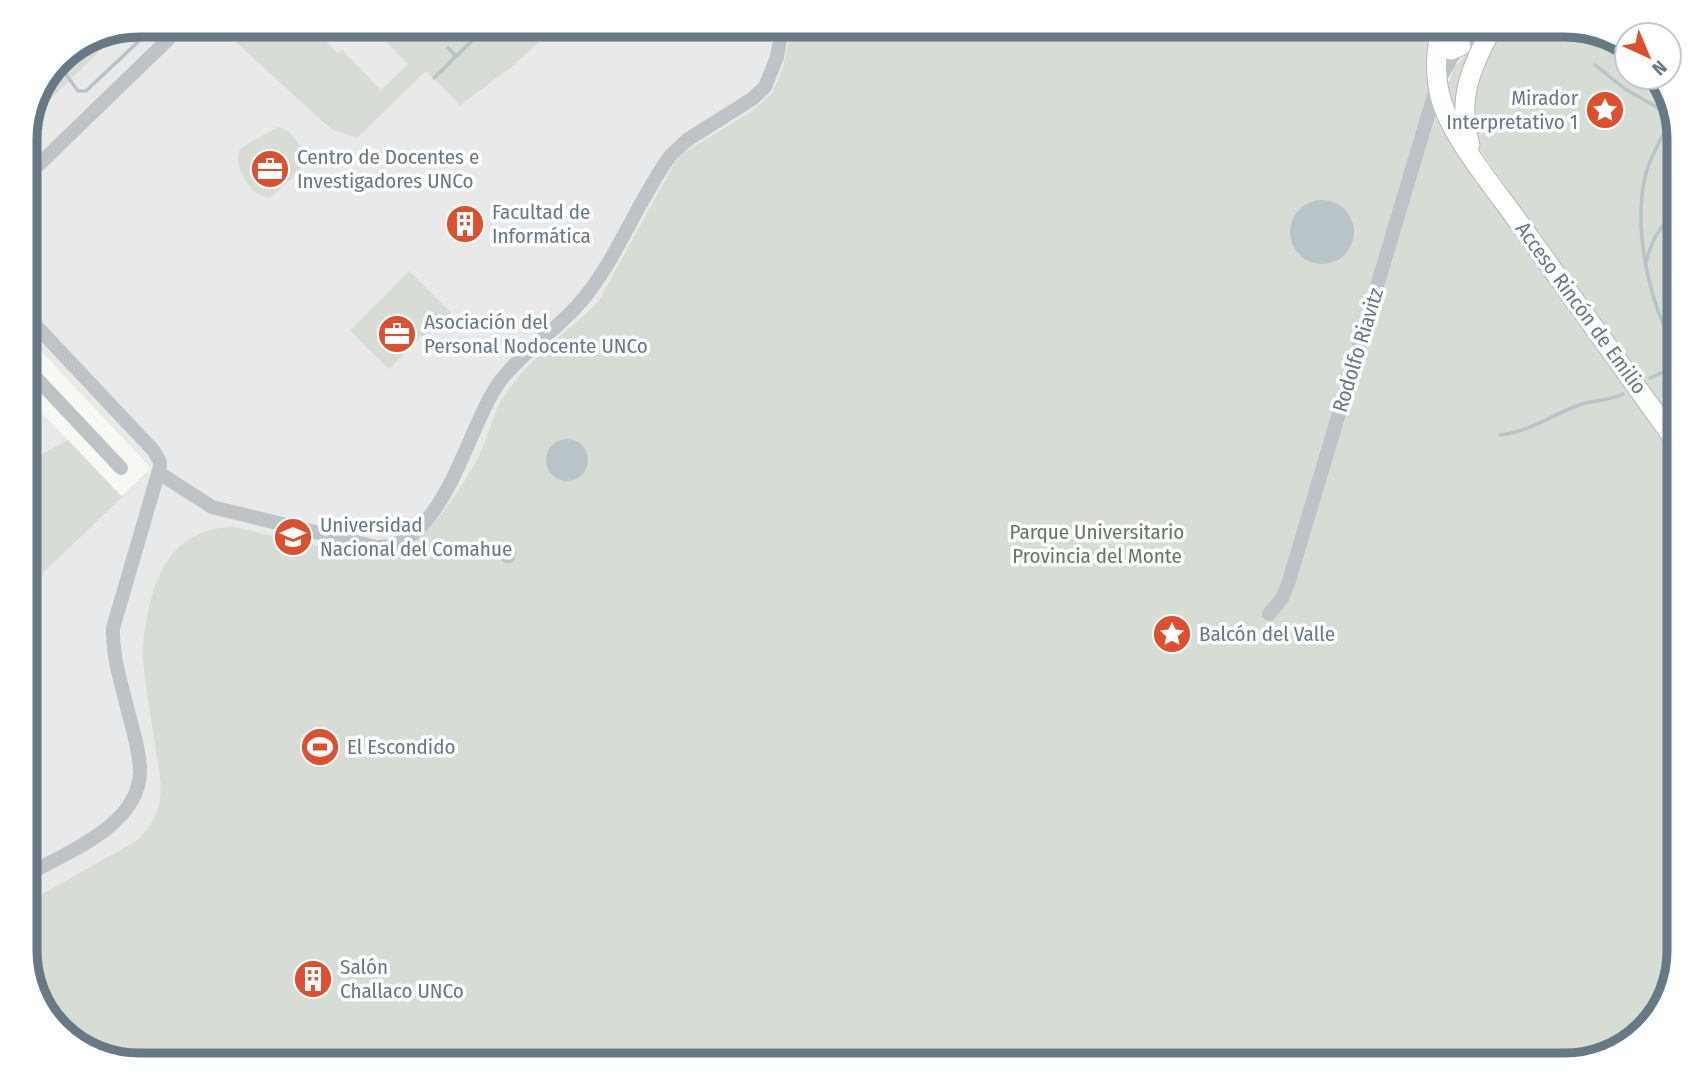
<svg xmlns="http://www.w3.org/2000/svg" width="1704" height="1090" font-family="'Fira Sans Condensed',sans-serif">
	<rect width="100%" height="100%" fill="#f7f7f4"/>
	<polygon fill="#e8e9e8" points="138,24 792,25 783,67 772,93 752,111 688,150 675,162 599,300 590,310 541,354 522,554 25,940 25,395 121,496 151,468 25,334 25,131 30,119 66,83 58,58"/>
	<g fill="#d7dcd4">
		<polygon points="217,25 324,25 317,32 338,53 342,50 381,90 408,64 379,34 377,36 368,25 558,25 509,69 460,105 426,71 357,138 331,129"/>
		<path d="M792 25H1428L1429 63 1441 98 1679 446V952L1661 1015 1622 1050 1566 1065H138L75 1047 40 1008 25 959V904L136 841C147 831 155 820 159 805 163 788 159 769 156 752 152 722 146 691 143 661 142 647 144 632 147 618 156 568 178 528 233 527L373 558C379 557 388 557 394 554 427 542 466 484 480 453 489 435 492 415 503 398 525 363 560 337 590 310L599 300 675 162 688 150 752 111 772 93 783 67Z"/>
		<polygon points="1501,25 1566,25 1627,43 1627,77 1660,77 1664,82 1679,131 1679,430 1476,145 1469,97"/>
		<polygon points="119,32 30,119 58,58 79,49 87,56 106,38"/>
		<polygon points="1476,44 1462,129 1446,88 1455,66"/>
		<path d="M278 127C286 129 291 133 296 140 301 147 305 152 304 161 302 170 277 193 269 198 264 196 258 194 254 191 245 183 233 161 240 150 242 146 272 131 278 127Z"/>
		<polygon points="409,271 451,313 443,317 436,331 420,337 389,369 350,331"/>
		<polygon points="68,440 122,497 25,590 25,463"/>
	</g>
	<g fill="#b8c4c8">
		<circle cx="1322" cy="232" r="32"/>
		<circle cx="567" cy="460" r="21"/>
		<circle cx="508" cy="555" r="8"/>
	</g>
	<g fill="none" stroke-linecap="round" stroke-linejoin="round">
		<g stroke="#b8c4c8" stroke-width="3.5">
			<polyline points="425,24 438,38"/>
			<polyline points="448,48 456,56"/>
			<polyline points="61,56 67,76 78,91 86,91 157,24"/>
			<polyline points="1595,65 1625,89 1662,110 1671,121"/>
			<polyline points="434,78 489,24"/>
			<path d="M1674 115C1664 134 1652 152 1646 173 1632 227 1649 307 1679 354"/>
			<path d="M1646 263C1651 240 1661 224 1679 210"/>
			<polyline points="1650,378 1661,373 1679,371"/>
			<path d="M1500 435C1529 432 1552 415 1579 405 1594 400 1608 401 1623 394"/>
		</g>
		<g stroke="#b2b7bb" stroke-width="21">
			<g id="major">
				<path d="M1442 24C1436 48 1434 75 1441 99 1452 138 1493 186 1517 220 1571 295 1625 371 1679 446"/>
				<polyline points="1439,40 1444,47 1451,50 1461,46"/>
				<path d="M1470 145C1456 96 1472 67 1494 24"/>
			</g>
		</g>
		<g stroke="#bec3c7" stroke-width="14">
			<polyline points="25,178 184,24"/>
			<path d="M25 314 154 451 160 462V467L113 628C112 654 120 678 126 703 131 725 140 749 140 772 139 826 65 853 25 876"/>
			<polyline points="25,366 121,468"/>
			<path d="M159 473 212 507 376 547C445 548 467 424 501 380 526 348 563 326 588 293 620 251 639 199 670 156L687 140 752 99 765 87 777 57 783 24"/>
			<polyline points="1269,614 1282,598 1288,584 1438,82 1452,57 1483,24"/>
		</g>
		<use href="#major" stroke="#fff" stroke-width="19"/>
	</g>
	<defs>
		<g id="sight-disc" transform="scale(2.0125)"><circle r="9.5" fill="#de4f2e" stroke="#fff"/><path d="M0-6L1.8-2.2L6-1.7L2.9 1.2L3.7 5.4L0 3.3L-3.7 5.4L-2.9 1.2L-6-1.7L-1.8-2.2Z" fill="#fff"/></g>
		<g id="office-disc" transform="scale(2.0125)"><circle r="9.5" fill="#de4f2e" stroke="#fff"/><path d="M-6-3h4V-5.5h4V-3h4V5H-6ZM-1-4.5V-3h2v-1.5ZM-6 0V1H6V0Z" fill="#fff"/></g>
		<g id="building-disc" transform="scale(2.0125)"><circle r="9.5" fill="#de4f2e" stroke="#fff"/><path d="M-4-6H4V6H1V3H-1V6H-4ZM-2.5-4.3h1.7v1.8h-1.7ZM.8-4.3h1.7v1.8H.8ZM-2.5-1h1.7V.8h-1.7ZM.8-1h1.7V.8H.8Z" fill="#fff"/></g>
		<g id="university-disc" transform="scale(2.0125)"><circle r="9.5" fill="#de4f2e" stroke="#fff"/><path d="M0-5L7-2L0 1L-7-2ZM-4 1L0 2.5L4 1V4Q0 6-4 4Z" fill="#fff"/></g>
		<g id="stadium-disc" transform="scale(2.0125)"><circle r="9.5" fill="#de4f2e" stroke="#fff"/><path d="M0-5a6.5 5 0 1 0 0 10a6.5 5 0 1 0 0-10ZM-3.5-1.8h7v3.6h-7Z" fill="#fff"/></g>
	</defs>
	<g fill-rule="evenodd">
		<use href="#sight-disc" x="1605" y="110"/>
		<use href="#office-disc" x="270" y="169"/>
		<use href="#building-disc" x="465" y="224"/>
		<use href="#office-disc" x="397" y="334"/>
		<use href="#university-disc" x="293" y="537"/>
		<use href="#sight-disc" x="1172" y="634"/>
		<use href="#stadium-disc" x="320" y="747"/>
		<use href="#building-disc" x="313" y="979"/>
	</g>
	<g text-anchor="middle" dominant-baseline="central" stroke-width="7" stroke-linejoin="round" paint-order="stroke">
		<g font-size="21" fill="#677985" stroke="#fff" text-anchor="start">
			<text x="1578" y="98" text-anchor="end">Mirador<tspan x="1578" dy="24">Interpretativo 1</tspan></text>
			<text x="297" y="157">Centro de Docentes e<tspan x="297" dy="24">Investigadores UNCo</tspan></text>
			<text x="492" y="212">Facultad de<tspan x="492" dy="24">Informática</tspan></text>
			<text x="424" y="322">Asociación del<tspan x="424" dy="24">Personal Nodocente UNCo</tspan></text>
			<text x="320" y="525">Universidad<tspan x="320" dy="24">Nacional del Comahue</tspan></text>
			<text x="1199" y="634">Balcón del Valle</text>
			<text x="347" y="747">El Escondido</text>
			<text x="340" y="967">Salón<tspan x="340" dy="24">Challaco UNCo</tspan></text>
		</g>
		<g font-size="21" fill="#677985" stroke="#fff">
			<text transform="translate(1581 308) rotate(54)">Acceso Rincón de Emilio</text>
			<text transform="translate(1358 350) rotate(-73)">Rodolfo Riavitz</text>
		</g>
		<g font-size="21" fill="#667762" stroke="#fff">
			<text x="1097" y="532">Parque Universitario<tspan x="1097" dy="24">Provincia del Monte</tspan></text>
		</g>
	</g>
	<path d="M0 0H1704V1090H0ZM139 37H1565A102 102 0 0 1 1667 139V951A102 102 0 0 1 1565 1053H139A102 102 0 0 1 37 951V139A102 102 0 0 1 139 37Z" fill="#fff" fill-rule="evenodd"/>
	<path fill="none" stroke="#677985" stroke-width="9" d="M139 37H1565A102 102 0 0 1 1667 139V951A102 102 0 0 1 1565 1053H139A102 102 0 0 1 37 951V139A102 102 0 0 1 139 37Z"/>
	<g transform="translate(1648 56) rotate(136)"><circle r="33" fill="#ffffff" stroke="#c2c9ce" stroke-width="2"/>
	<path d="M0-5L12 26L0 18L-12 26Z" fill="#de4f2e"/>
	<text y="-10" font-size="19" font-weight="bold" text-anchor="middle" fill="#677985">N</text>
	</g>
</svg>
